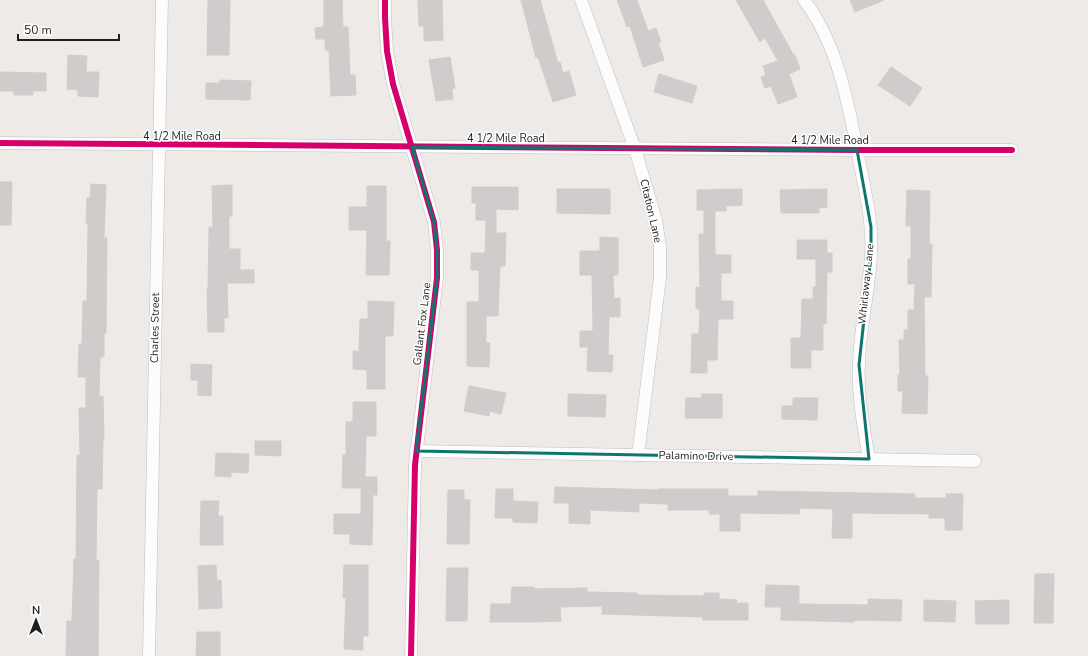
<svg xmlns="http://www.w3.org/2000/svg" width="1088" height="656" font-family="'Nunito Sans',sans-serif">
	<rect width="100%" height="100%" fill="#edeae8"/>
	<g fill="#d0cccb" stroke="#d0ccca">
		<polygon points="208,0 230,0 229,55 207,55"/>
		<polygon points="324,0 342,0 343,27 348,27 350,75 355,75 356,95 331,96 329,50 325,50 325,39 316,39 315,28 324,27"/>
		<polygon points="418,0 442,0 443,40 424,41 424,26 419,26"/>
		<polygon points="521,0 540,0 558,63 560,62 563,73 569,71 576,95 553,102 538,57 536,58"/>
		<polygon points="617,0 637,0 648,31 656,28 661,42 658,42 664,60 643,67 630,26 627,27"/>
		<polygon points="736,0 763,0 794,56 795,55 800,69 789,74 797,97 778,104 771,86 765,88 761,77 766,75 763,66 778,61 765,38 760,42"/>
		<polygon points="850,0 884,0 855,12"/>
		<polygon points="68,55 87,56 86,72 99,72 98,97 78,96 78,90 67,89"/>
		<polygon points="450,57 455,88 452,89 453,99 436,101 429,60"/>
		<polygon points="891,67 922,88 910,106 878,85"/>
		<polygon points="0,72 46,73 46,91 33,91 33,95 14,95 14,91 0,91"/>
		<polygon points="659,74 697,86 692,103 654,92"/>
		<polygon points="220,80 251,81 250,100 206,99 206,83 220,83"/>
		<polygon points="0,182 12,182 11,225 0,225"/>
		<polygon points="91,184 106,185 104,238 107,238 106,333 104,333 104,357 100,357 99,396 103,396 104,439 103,439 102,489 97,489 96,560 99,560 98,656 66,656 67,621 72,621 74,559 76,559 77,455 80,455 79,408 86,408 86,377 78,377 79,344 82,344 83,301 87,301 88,224 86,224 87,198 90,198"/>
		<polygon points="232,185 232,216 229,216 229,249 240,249 240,270 254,270 254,283 227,283 228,318 224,318 224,332 208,332 207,289 208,289 209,227 213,227 212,186"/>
		<polygon points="367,186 386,186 386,241 390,241 389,275 366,275 367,230 349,230 349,207 367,207"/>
		<polygon points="472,187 518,187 518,210 496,209 496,233 506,233 505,266 500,266 498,316 486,316 486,343 490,343 489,367 467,366 467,302 479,302 479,270 471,270 471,253 485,253 486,220 476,220 476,203 472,203"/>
		<polygon points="557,189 610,189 610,214 557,213"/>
		<polygon points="742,189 742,205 726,206 726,211 715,211 715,255 731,255 731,273 721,273 721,301 733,301 733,319 718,319 717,360 707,360 707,373 691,373 692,334 699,334 700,309 696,309 696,287 700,288 699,234 704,234 704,210 697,210 697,190"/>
		<polygon points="827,189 827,207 819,208 819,213 781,213 780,190"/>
		<polygon points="907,190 930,191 929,244 932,244 931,297 924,297 925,376 928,376 927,414 902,413 903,391 898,391 898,375 900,375 899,340 904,340 904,330 908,330 908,310 914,310 915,284 908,284 908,259 911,259 911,226 906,226"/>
		<polygon points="600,237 618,238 618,275 613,275 614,299 620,298 620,317 609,317 608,355 613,355 612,372 587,371 588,347 580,347 580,331 593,331 592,275 580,275 580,251 600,251"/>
		<polygon points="797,240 827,240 827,253 832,253 832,272 827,272 826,324 823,324 823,350 811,350 811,368 791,368 791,338 801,338 802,299 813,299 813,287 816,287 816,259 797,259"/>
		<polygon points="368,301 394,302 393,336 385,336 385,389 367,389 367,370 353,369 353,351 359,352 360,319 368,319"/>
		<polygon points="191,364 212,365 211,396 198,395 198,380 191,380"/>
		<polygon points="469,386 506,393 501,414 490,411 489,416 464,411"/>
		<polygon points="568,394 606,395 605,417 568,416"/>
		<polygon points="702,394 722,394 722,418 685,418 686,398 702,398"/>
		<polygon points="793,398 818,398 817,420 782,419 782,406 793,406"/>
		<polygon points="353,402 376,402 376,436 366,436 365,477 377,477 377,495 373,495 372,545 350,544 350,534 334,534 334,514 361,514 361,488 342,488 343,455 346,455 346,422 353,422"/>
		<polygon points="255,441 281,441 281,456 255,455"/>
		<polygon points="216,453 249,454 248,473 231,472 231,477 215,476"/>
		<polygon points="555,487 658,490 658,489 728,489 728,496 758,496 758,491 814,492 915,494 915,498 946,498 946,494 963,494 962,530 945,530 945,518 929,518 929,514 852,513 852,538 832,538 833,509 800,508 799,514 740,513 740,531 720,531 720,514 709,514 709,510 668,510 668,504 639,503 639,512 590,510 590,524 569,523 569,503 554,503"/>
		<polygon points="496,489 513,489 513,501 538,502 537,523 513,522 513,518 495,518"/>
		<polygon points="448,490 464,490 464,500 470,500 469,544 447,544"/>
		<polygon points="201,501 219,501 218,516 223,516 223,545 200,545"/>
		<polygon points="216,565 217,581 221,580 222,608 199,609 198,566"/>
		<polygon points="344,565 368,565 368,636 363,636 363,650 344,649 346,598 343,598"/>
		<polygon points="447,568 468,568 467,621 446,621"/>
		<polygon points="1035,574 1054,574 1053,623 1034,623"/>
		<polygon points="766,585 799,586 799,604 868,605 868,599 902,600 901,621 855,620 854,622 781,620 781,607 765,607"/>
		<polygon points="512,587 534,587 534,589 587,588 587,592 637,593 637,595 704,596 704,593 719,593 719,599 737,600 736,603 748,603 748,620 703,620 703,617 602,614 602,606 560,607 561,621 534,622 490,622 491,604 511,604"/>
		<polygon points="924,600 956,601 955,622 924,621"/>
		<polygon points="1009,600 1009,624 976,624 975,601"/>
		<polygon points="197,632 220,632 220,656 196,656"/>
	</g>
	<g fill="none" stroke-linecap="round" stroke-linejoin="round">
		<g stroke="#c0bfbe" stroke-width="13">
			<g id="minor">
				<polyline points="385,0 385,18 387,51 393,84 434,222 437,250 437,278 415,465 411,656"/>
				<polyline points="581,0 635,149 656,220 660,247 660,278 638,455"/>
				<path d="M804 0C840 48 849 108 860 165 866 195 873 224 871 255 869 291 860 327 859 363 857 395 864 428 869 459"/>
				<polyline points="0,143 857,150 1012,150"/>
				<polyline points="416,451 975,461"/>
				<polyline points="149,656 162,0"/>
			</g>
		</g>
		<use href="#minor" stroke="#fcfcfc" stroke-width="12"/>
		<g stroke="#fff" stroke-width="8">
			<g id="cycleway">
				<polyline points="385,0 385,18 387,51 393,84 434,222 437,250 437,278 415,465 411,656"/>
				<polyline points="0,143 857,150 1012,150"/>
			</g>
		</g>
		<use href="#cycleway" stroke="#d6006c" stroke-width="6"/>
	</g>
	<path fill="none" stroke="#0f766e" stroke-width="3" stroke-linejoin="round" d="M412 147 857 150 871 227V255L859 365 869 459 416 451 437 278V250L434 222Z"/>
	<g text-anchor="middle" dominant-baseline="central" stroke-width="3" stroke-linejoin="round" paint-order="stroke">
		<g font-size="11" fill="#1f1f1f" stroke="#fff">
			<text x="182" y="136">4 1/2 Mile Road</text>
			<text x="506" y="138">4 1/2 Mile Road</text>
			<text x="830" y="140">4 1/2 Mile Road</text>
			<text transform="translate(651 211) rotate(77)">Citation Lane</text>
			<text transform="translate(866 284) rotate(-84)">Whirlaway Lane</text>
			<text transform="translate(422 324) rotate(-83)">Gallant Fox Lane</text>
			<text transform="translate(155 328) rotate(-89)">Charles Street</text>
			<text transform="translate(696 456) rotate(1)">Palamino Drive</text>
		</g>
	</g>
	<g transform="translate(36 620)" stroke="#ffffff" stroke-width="3" paint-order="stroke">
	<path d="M0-3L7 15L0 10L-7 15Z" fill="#1f1f1f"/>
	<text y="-6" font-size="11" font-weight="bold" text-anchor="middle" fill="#1f1f1f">N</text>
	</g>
	<path d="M18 34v6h101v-6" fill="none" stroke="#1f1f1f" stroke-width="2"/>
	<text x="24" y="34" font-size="12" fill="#1f1f1f" stroke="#ffffff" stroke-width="3" paint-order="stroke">50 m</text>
</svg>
